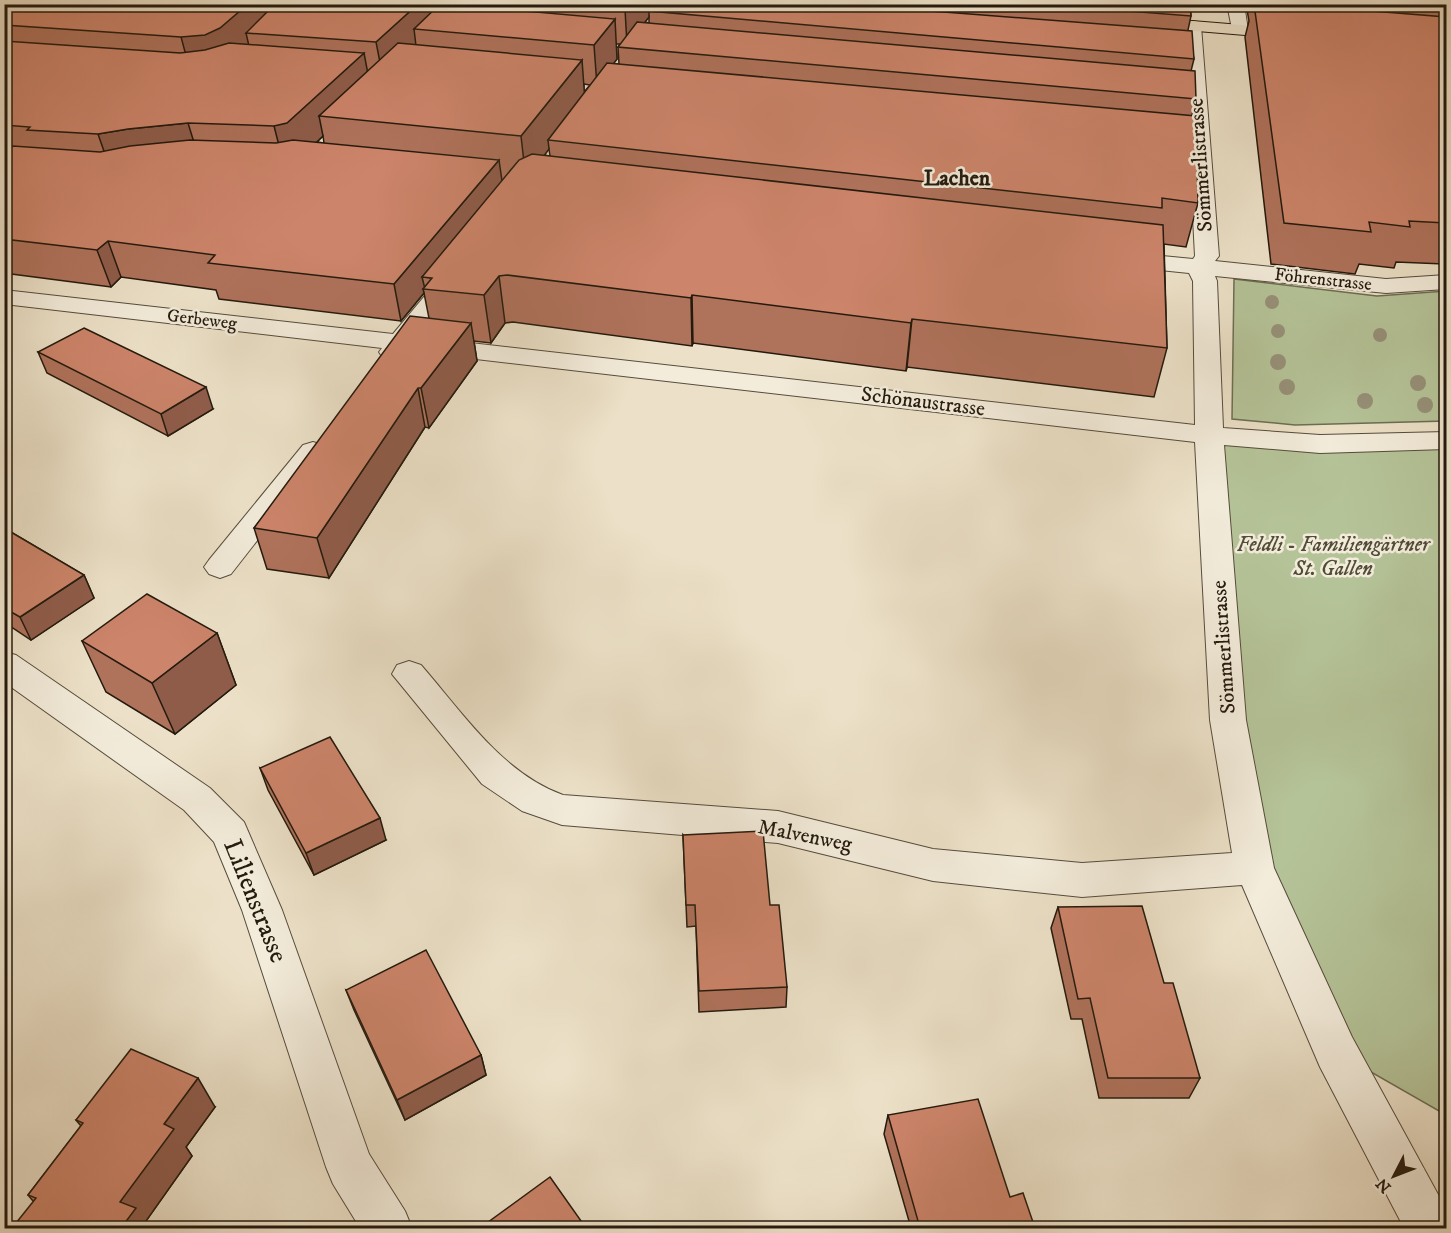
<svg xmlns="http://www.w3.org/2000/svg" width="1451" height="1233" font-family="'IM FELL DW Pica',serif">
	<rect width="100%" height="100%" fill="#ece1c8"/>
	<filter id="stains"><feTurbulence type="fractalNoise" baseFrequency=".00333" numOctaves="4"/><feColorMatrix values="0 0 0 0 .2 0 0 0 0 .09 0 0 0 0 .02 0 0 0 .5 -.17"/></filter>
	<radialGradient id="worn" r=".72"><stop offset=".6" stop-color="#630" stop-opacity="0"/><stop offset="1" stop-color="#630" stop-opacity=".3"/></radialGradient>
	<g fill="#b5c398" stroke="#6c6e53" stroke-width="1.5">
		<polygon points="1234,279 1377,296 1446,291 1446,421 1295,425 1232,419"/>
		<polygon points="1209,435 1320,444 1446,440 1446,1115 1336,1052 1254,868"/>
	</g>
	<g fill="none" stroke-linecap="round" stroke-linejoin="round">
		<g stroke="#564c3c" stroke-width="2">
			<g id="minor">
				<polygon points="1227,4 1244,4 1248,30 1245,34 1233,34"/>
				<path d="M1192 21 1198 22 1201 26 1219 256 1215 261 1386 279 1446 275V289L1386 293 1215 276 1217 281 1223 428 1320 435 1446 432V449L1320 453 1224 445 1246 720 1274 868 1352 1037 1446 1209V1228H1404L1320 1067 1242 885 1082 897 933 881 778 843 562 825 522 811 482 784 392 674 397 665 409 661 421 665C463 713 502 773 563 795L778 811 933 849 1082 863 1232 853 1210 720 1195 442 407 351C399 360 394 360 383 358L379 352 382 348 4 304V290L393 334 448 268 456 266 464 268 468 273 418 337 1195 425 1193 281 1189 273 1121 266 1113 264 1109 259 1113 254 1121 252 1193 259 1195 256 1183 26 1186 22Z"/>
				<polygon points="313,442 323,445 327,451 231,574 220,578 209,574 204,567 209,560 303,445"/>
				<polygon points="4,652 16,655 210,788 244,822 282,910 369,1154 405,1211 412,1228 360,1228 333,1184 326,1167 242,910 214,842 184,810 4,682"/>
			</g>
		</g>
		<g stroke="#241a0e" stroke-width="2">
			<polygon id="primary" points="1143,17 1292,29 1298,30 1301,34 1298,38 1292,39 1137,26 1134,22 1137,18"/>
		</g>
		<use href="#minor" fill="#f3ecdb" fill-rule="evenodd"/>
		<use href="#primary" fill="#ece1c8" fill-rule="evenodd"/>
	</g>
	<g fill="#969078">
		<circle cx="1272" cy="302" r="7"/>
		<circle cx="1278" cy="331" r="7"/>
		<circle cx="1380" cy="335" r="7"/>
		<circle cx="1278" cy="362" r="8"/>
		<circle cx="1418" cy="383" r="8"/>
		<circle cx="1287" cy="387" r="8"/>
		<circle cx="1365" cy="401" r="8"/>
		<circle cx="1425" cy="405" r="8"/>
	</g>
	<g fill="#af725b" stroke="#241a0e" stroke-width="1.5" fill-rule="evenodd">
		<path d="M4 4H1190L1191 16 1188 30 1194 59 1191 71 1196 99 1192 115 1198 203 1186 247 1164 244 1167 348 1154 397 907 367 906 371 693 343 692 346 513 322 505 323 491 343 474 341 477 361 429 428 425 427 329 578 267 569 254 528 429 318 424 293 401 321 219 299 216 290 121 277 111 287 4 273ZM649 17V23L645 22ZM616 44H620L618 47 619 64H613L617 59ZM584 84 590 85 584 92ZM323 136 324 143 317 142ZM549 149 550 156 544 155Z"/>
		<polygon points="1246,4 1446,4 1446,258 1444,264 1396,262 1394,268 1359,264 1355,274 1271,264 1245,37 1249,21"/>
		<polygon points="38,352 213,409 168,436 47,373"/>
		<polygon points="4,528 84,575 94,598 31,640 4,622"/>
		<polygon points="217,633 236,685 175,734 106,692 82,641"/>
		<polygon points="260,768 386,840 314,875 268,790"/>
		<polygon points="683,835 787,987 786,1007 699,1012 696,926 687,927"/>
		<polygon points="1058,907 1164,983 1200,1078 1189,1098 1099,1098 1082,1019 1071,1019 1051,928"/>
		<polygon points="346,990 481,1055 486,1075 405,1120 354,1010"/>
		<polygon points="215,1107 186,1147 192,1156 146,1221 33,1201 28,1195 81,1126 76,1120"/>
		<polygon points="888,1115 1010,1197 1035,1228 911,1228 884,1134"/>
	</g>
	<g fill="#8f5c4a" stroke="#241a0e" stroke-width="1.5">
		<polygon points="248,4 295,4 246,33 249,46 191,74 181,37"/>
		<polygon points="418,4 456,4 457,8 414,29 416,46 383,78 376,42"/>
		<polygon points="629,4 659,4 649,11 649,17 627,45 625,9"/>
		<polygon points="615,19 617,59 597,86 594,45"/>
		<polygon points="364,53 371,90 319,116 323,136 296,162 284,165 274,126"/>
		<polygon points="582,60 585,101 548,140 549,149 526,180 521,136"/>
		<polygon points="188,123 200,162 112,174 98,134 128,129"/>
		<polygon points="499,160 504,195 432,278 422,277 425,289 423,289 424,293 401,321 394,284"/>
		<polygon points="108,241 121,277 111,287 97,250"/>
		<polygon points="499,276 505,323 491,343 484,295"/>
		<polygon points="692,295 693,343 692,346 691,298"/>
		<polygon points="912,319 907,367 906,371 911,323"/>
		<polygon points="471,323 477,361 429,428 421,388"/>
		<polygon points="206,387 213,409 168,436 161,414"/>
		<polygon points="418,388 425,427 329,578 317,538"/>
		<polygon points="84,575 94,598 31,640 20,617"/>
		<polygon points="217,633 236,685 175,734 152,683"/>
		<polygon points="380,818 386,840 314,875 306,853"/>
		<polygon points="481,1055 486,1075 405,1120 397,1100"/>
		<polygon points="198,1078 215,1107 186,1147 192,1156 146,1221 151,1228 121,1228 120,1202 164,1124"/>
	</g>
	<g fill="#cc846a" stroke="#241a0e" stroke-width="1.5">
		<polygon points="4,4 248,4 220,28 205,35 181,37 4,25"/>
		<polygon points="275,4 418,4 376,42 246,33"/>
		<polygon points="440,4 444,4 615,19 594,45 414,29"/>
		<polygon points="571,4 629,4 625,9"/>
		<polygon points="654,4 840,4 1192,31 1194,59 649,11"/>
		<polygon points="1037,4 1190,4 1191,16"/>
		<polygon points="1254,4 1285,4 1446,17 1446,223 1409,221 1410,227 1369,222 1371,232 1284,223"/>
		<polygon points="637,22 1195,71 1196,99 618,47"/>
		<polygon points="4,41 180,53 205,50 229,43 364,53 287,123 274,126 188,123 128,129 98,134 27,130 30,127 4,125"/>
		<polygon points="398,43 582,60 521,136 319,116"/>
		<polygon points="607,63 1196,116 1198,203 1162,198 1162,208 548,140"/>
		<polygon points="190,140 276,143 293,140 499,160 394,284 208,263 215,255 108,241 97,250 4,239 4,153 13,146 100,152 130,146"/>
		<polygon points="532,154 1163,225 1167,348 912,319 911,323 692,295 691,298 507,275 499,276 484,295 423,289 432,278 422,277 519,160"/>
		<polygon points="410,316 471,323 421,388 418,388 317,538 254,528"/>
		<polygon points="84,328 206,387 161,414 38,352"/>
		<polygon points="4,528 84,575 20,617 4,608"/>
		<polygon points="147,594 217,633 152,683 82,641"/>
		<polygon points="330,737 380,818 306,853 260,768"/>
		<polygon points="763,831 770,905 779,905 787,987 699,991 695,905 686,905 683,835"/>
		<polygon points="1142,906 1164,983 1173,983 1200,1078 1108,1078 1090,998 1078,999 1058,907"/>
		<polygon points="426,950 481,1055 397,1100 346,990"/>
		<polygon points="131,1049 198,1078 164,1124 174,1129 120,1202 136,1208 121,1228 12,1228 36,1198 28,1195 83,1123 76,1120"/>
		<polygon points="978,1099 1010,1197 1023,1193 1035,1228 931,1228 930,1226 920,1228 888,1115"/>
		<polygon points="550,1177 586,1228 480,1228"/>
	</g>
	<g text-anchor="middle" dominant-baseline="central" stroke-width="5" stroke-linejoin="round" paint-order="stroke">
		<g font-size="18" fill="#241a0e" stroke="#f3ecdb">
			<text transform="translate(1323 280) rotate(6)">Föhrenstrasse</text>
			<text transform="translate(202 320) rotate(7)">Gerbeweg</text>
		</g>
		<g font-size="21" fill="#241a0e" stroke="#f3ecdb">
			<text transform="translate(1201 165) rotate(-94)">Sömmerlistrasse</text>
			<text transform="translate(923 402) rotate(7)">Schönaustrasse</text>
			<text transform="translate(1224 647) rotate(-94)">Sömmerlistrasse</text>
			<text transform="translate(805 836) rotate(11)">Malvenweg</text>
		</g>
		<g font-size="21" font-style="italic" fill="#504d37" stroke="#f3ecdb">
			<text x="1333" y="545">Feldli - Familiengärtner<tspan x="1333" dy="24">St. Gallen</tspan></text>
		</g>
		<g font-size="22" font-weight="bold" fill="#241a0e" stroke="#f3ecdb">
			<text x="957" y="178">Lachen</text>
		</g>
		<g font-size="26" fill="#241a0e" stroke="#f3ecdb">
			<text transform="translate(255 901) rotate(68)">Lilienstrasse</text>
		</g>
	</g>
	<rect width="1451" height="1233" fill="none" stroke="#ece1c8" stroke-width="24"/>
	<rect x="6" y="6" width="1439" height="1221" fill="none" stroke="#241a0e" stroke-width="3"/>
	<rect x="12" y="12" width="1427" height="1209" fill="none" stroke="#241a0e" stroke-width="1.5"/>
	<g transform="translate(1394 1176) rotate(228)" stroke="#f3ecdb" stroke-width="4.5" paint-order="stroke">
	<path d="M0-4.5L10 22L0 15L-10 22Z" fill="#241a0e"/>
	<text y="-9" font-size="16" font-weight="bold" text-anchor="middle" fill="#241a0e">N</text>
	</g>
	<rect width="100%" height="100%" filter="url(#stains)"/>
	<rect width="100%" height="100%" fill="url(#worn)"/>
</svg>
